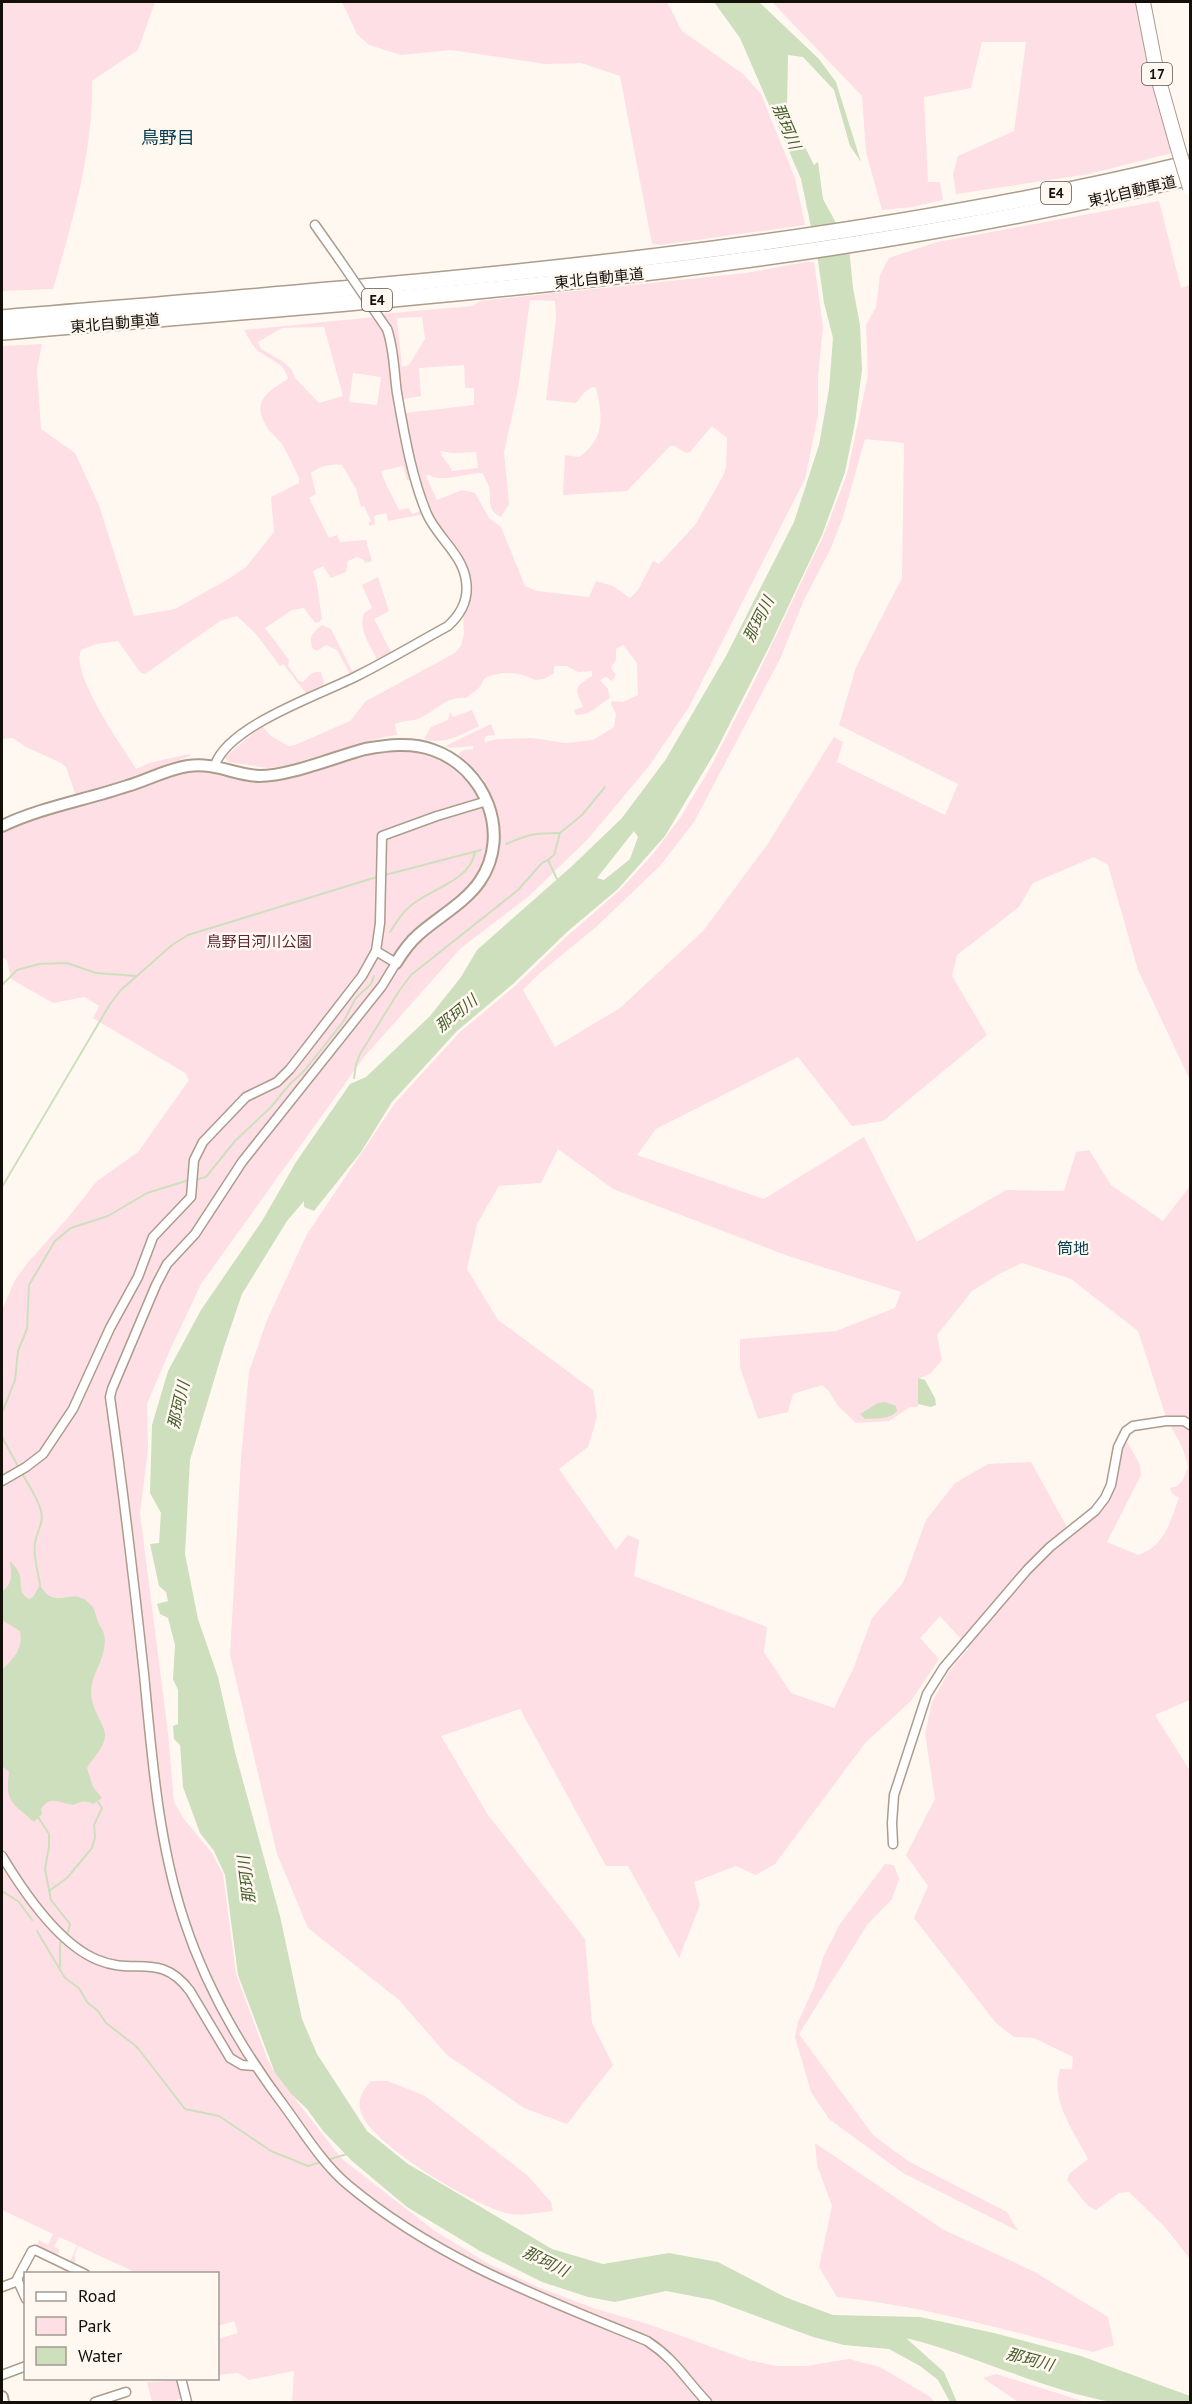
<svg xmlns="http://www.w3.org/2000/svg" width="1192" height="2404" font-family="'PT Sans','Noto Sans JP',sans-serif">
	<rect width="100%" height="100%" fill="#fff8f1"/>
	<g fill="#fddfe5" fill-rule="evenodd">
		<path d="M2 2H155L138 50 92 81C93 154 73 219 53 289L2 291Z"/>
		<polygon points="342,2 667,2 682,31 743,74 761,94 795,178 805,225 660,245 652,244 620,76 581,63 545,64 451,50 401,55 369,45 357,34"/>
		<polygon points="772,2 1139,2 1155,85 1172,153 1089,174 956,194 953,174 958,156 1014,131 1026,42 982,42 971,88 924,97 928,182 940,182 943,200 912,207 882,210 866,152 862,96"/>
		<path d="M1159 201 1181 288 1190 285V1080L1138 970 1108 865 1094 857 1033 883 1019 907 957 955 952 976 987 1035 883 1121 852 1126 798 1057 656 1129 637 1155 764 1199 864 1137 917 1242 1006 1190 1064 1191 1076 1152 1089 1150 1111 1185 1163 1221 1190 1186V1700L1155 1715 1190 1771V2259L1165 2227 1129 2192 1119 2193 1096 2210 1088 2206 1067 2180 1070 2173 1088 2159C1074 2131 1050 2102 1060 2069H1072L1073 2057 1034 2038 1014 2037 996 2023 914 1918 928 1886 906 1855 935 1799 925 1734 932 1702 949 1671 969 1648 940 1616 920 1638 939 1659 911 1701 866 1742 775 1864 756 1875 736 1866 694 1882 700 1905 679 1958 628 1866H606L520 1709 441 1736 488 1815 585 1939 592 2023 613 2065 567 2124 524 2108 447 2055 399 2000 308 1928 277 1854 230 1655 241 1458 249 1372 267 1320 307 1234 395 1103 460 1032 515 986 565 938 621 889 652 855 680 818 709 770 756 678 824 534 847 474 868 375 866 325 876 307 880 275 889 258 937 242ZM865 439 904 443 902 578 856 667 839 725 958 784 945 815 837 762 843 742 834 737 767 845 703 931 620 1008 555 1047 523 990 541 972 595 928 660 866 694 822 780 659 804 600 830 550 843 517ZM558 1149 613 1189 788 1256 901 1292 895 1308 836 1331 740 1339V1367L758 1419 788 1412 793 1394 822 1385 828 1390 838 1406 856 1423 889 1421 910 1407H918V1379L930 1374 942 1360 937 1335 972 1291 1001 1273 1022 1263 1071 1279 1138 1331 1166 1417 1183 1449 1188 1467 1183 1480 1177 1486 1170 1488 1172 1493 1179 1498C1169 1523 1166 1545 1138 1555L1107 1542 1141 1475 1140 1465 1128 1443H1124L1118 1471 1096 1514 1072 1536 1031 1462 988 1464 955 1483 926 1520 903 1583 872 1618 854 1667 834 1708 791 1693 764 1652 767 1627 634 1576 639 1540 628 1535 616 1550 559 1469 588 1447 597 1417 593 1390 498 1320 467 1269 477 1224 499 1186 541 1183Z"/>
		<path d="M806 262H814L823 327 818 377V415L805 479 689 707 649 766 587 840 529 896 461 948 364 1057 201 1284 170 1350 147 1404 148 1449 140 1513 168 1733 174 1802 184 1819 212 1853 223 1874 236 1974 267 2058 275 2073 342 2159 435 2231 489 2264 538 2287 596 2309 648 2324 748 2360 777 2366H806L849 2359 880 2367 929 2396 935 2402H292L294 2371 249 2380 238 2373 218 2375V2339L238 2333 234 2321 218 2326V2274L137 2273 78 2246 74 2256 76 2258 74 2264 70 2262 77 2245 59 2237 54 2247 60 2250 57 2256 36 2247 39 2240 48 2245 53 2234 2 2210V1310L15 1280 29 1261 66 1220 97 1181 138 1152 189 1080 185 1073 93 1018 99 1006 85 997 53 1003 11 979 7 960 2 957V820L11 825 175 772 204 768 276 778 374 754 401 751 424 753 443 761 462 777 486 782 472 766 458 754 464 750 473 749V746L450 748 445 746 491 724 495 735 486 736 484 742 498 739 532 738 565 743 593 740 614 727 616 714 611 704 612 701 623 702 638 695 637 663 623 645 616 649V659L611 668 616 675 612 681 606 677 600 680 608 689 610 698C598 705 591 716 576 715L574 710 583 707C576 689 572 688 592 676V671L578 672 567 666H554V673L544 679 535 680C518 671 502 671 485 678L479 688 466 698C445 695 433 715 414 720 407 721 402 721 395 724L397 735 384 737 284 766 267 768 228 762 225 757 262 726 271 736 288 746 295 745 350 721 366 701 455 653 461 646 464 633 463 614 471 583 468 568 432 516 417 478 407 480 403 466 381 471C385 485 393 496 399 510L409 508 412 514 423 510V513L420 515 388 521 386 513 374 516 375 524 370 526 368 523 371 521 364 506 361 507 356 489 342 465C332 463 319 466 311 473L316 494 309 498 329 538 337 535 340 542 366 540 372 561 365 563 364 560 357 557 348 561 346 572 331 578 323 566 313 571 317 584 322 619 319 622 315 623 304 608 292 610 265 628 289 660 288 666 299 681 303 682C308 677 312 670 321 672L324 682 323 685 306 693 283 664 280 666 256 634 237 616 220 621 145 674 140 672 118 641 96 644 81 650C70 674 123 747 136 769L149 763 189 754 190 756 76 796 66 767 61 763 26 747 13 738 2 739V346L42 344 37 369 41 429 75 453 99 505 134 616 175 609 230 578 246 567 274 532 271 497 299 483V478C294 467 288 455 282 444 278 439 273 435 269 430 250 403 265 393 288 379 285 363 273 362 261 353 253 348 249 338 244 330L375 317 385 332 401 432 409 444 381 314 472 306 480 301 746 273ZM530 300 555 301 556 318 546 400 576 403 584 393 592 387 596 388C603 416 605 439 579 457L565 455 563 495 627 491 670 446H674L686 453 690 452 712 426 727 438 726 468 722 478 695 525 659 564 653 561 638 590 630 598 613 586 596 581 589 597 537 591 525 586 501 527 489 518 475 493 462 490 437 500 426 476 429 475C441 483 467 473 482 473 485 477 487 482 489 487 492 501 486 510 501 517L509 504 504 452 518 389ZM422 317 425 339 409 365 402 367 397 318ZM324 327 343 396 319 403 296 379 291 369 282 361 261 349 258 342 282 328ZM464 365 465 388H474V405L405 413 403 399 421 396 419 368ZM353 373 381 377 377 405 349 402ZM440 451 453 453 476 452 478 468 452 471C449 463 443 460 440 451Z"/>
		<path d="M378 577 389 611 374 619 391 652 377 659C370 645 358 629 364 613L372 608 362 585Z"/>
		<path d="M322 625 331 629 352 671 373 662 350 674 337 650 326 645 317 651 313 649C308 637 312 633 322 625Z"/>
		<path d="M472 710 479 726C463 734 442 746 424 739L431 727 448 720 450 712 453 717Z"/>
		<polygon points="885,1864 894,1865 899,1879 892,1899 867,1925 799,2034 873,2135 908,2161 1007,2212 1018,2231 903,2173 829,2119 811,2092 795,2037 798,2022 814,1987 824,1955 840,1924"/>
		<path d="M371 2081H388L425 2096 527 2175 551 2202 553 2211C540 2212 524 2216 511 2214 479 2209 365 2142 360 2109 358 2096 363 2091 371 2081Z"/>
		<path d="M815 2143 942 2229 1033 2271 1108 2317 1114 2345 1093 2352C1008 2331 925 2306 837 2297L819 2267 832 2206 817 2165Z"/>
		<polygon points="996,2374 1086,2402 1018,2402 983,2378"/>
		<polygon points="168,2379 177,2379 182,2397 173,2402 152,2402 147,2382 166,2381"/>
	</g>
	<g fill="#cedfbe" fill-rule="evenodd">
		<path d="M714 2H759L819 59 836 82 861 162 850 146 834 90 803 57 788 55 787 111 814 165 818 162 823 199 849 247 853 288 860 325 862 370 855 423 845 472 822 535 771 643 717 749 665 836 618 889 567 932 513 984 457 1031 392 1102 361 1152 314 1211 304 1207V1201L287 1221 242 1294 224 1347 190 1460 185 1554 198 1619 218 1677 235 1752 280 1916 302 2019 317 2054 367 2131 408 2164 552 2249 603 2264 669 2253 718 2262 785 2297 833 2315 920 2317 994 2333 1081 2356 1190 2396V2402C1166 2402 1135 2404 1112 2402 1041 2389 977 2356 906 2338L944 2372 957 2402H950L938 2380 920 2366 889 2349 844 2345 813 2337 713 2300 666 2291 615 2302 588 2297 542 2282 480 2251 407 2207 352 2161 323 2131 307 2109 292 2095 275 2073 238 1975 225 1875 214 1851 200 1833 183 1787 180 1745 174 1739 173 1726 178 1724V1690L173 1679 175 1645 168 1618 160 1614 157 1604 168 1601 166 1592 159 1586 150 1544 159 1543 161 1513 150 1493 152 1425 168 1371 201 1310 262 1221 296 1162 350 1084 366 1077 430 1016 461 977 477 950 572 866 622 818 666 759 726 656 794 522 819 445 829 389 833 338 824 303 818 261 801 179 740 38ZM634 831 638 837 630 859 604 880 597 878Z"/>
		<polygon points="918,1378 925,1380 935,1398 936,1405 931,1407 918,1404"/>
		<path d="M885 1402 896 1406 897 1411C889 1420 877 1418 865 1419L860 1414 878 1403Z"/>
		<path d="M10 1561C13 1564 17 1569 19 1573 23 1583 17 1592 29 1599L33 1597 40 1585C42 1588 45 1593 48 1595 62 1605 75 1587 91 1605 95 1609 96 1616 98 1622 100 1626 103 1630 104 1634 109 1655 91 1673 91 1692 91 1710 106 1726 105 1736 104 1749 93 1757 87 1768L93 1787 102 1798 93 1804C86 1800 80 1801 74 1805 60 1804 51 1794 41 1809L42 1814 34 1822C12 1802 5 1803 9 1772L2 1766V1670C13 1659 24 1648 20 1631L2 1620V1592C14 1582 11 1574 10 1561Z"/>
	</g>
	<g fill="none" stroke-linecap="round" stroke-linejoin="round">
		<g stroke="#cedfbe" stroke-width="2">
			<path d="M506 844C530 834 534 833 560 833"/>
			<polyline points="385,875 481,850"/>
			<polyline points="557,879 548,860 554,855 560,833 582,815 605,787"/>
			<path d="M390 932C395 924 401 915 407 909 427 888 469 884 475 852"/>
			<polyline points="2,985 17,970 39,964 67,963 96,973 137,976"/>
			<polyline points="354,1078 356,1064 360,1054 399,991 411,975 518,890 542,863 548,860"/>
			<polyline points="195,1180 206,1177 235,1141 271,1107 290,1084 304,1071 343,1022 356,998 371,984 374,976"/>
			<polyline points="2,1187 110,1004 121,990 172,945 188,935 380,876"/>
			<polyline points="2,1413 15,1380 18,1351 27,1329 29,1285 55,1241 71,1228 108,1216 147,1193 189,1180"/>
			<polyline points="2,1437 19,1468"/>
			<path d="M22 1473C28 1485 38 1498 41 1511 44 1523 37 1531 35 1543 33 1557 38 1571 40 1585"/>
			<polyline points="38,1817 49,1834 49,1847 45,1869 51,1900 70,1924 68,1932 60,1943 60,1967"/>
			<polyline points="2,1891 19,1902 32,1920"/>
			<polyline points="49,1891 67,1878 92,1848 95,1837 94,1825 102,1808 98,1802"/>
			<polyline points="37,1931 65,1978 79,1988 87,2002 98,2011 106,2023 137,2047 185,2109 219,2116 271,2151 308,2166 347,2154"/>
		</g>
		<g stroke="#ac9c8c" stroke-width="11">
			<g id="minor">
				<polyline points="315,225 339,259"/>
				<path d="M215 765C228 726 319 695 355 677 387 661 417 643 448 626 461 614 469 599 466 581 463 555 437 537 427 514 411 476 404 432 397 393 394 372 394 348 387 329"/>
				<polyline points="376,951 380,923 382,836 437,816 487,801"/>
				<path d="M2 1481 26 1467 43 1454 73 1409 110 1328 138 1277 153 1237 191 1197 194 1160 203 1142 246 1097 277 1082 290 1069 362 976 376 951 396 963 382 986 242 1162 195 1234 167 1264 156 1285 112 1389 110 1397C123 1489 134 1582 144 1674 152 1757 158 1841 184 1920 206 1988 242 2050 285 2107 304 2133 323 2164 348 2185 438 2260 540 2297 647 2341 675 2359 685 2379 707 2402"/>
				<polyline points="893,1844 892,1823 894,1795 927,1694 944,1667 1027,1570 1050,1547 1095,1511 1105,1498 1111,1485 1118,1447 1126,1431 1133,1426 1166,1421 1184,1421 1190,1425"/>
				<path d="M2 1856C23 1891 58 1944 98 1960 135 1976 160 1951 190 1991L230 2058 242 2065 255 2066"/>
				<polyline points="2,2287 18,2281"/>
				<polyline points="26,2299 17,2279 32,2251 35,2250 85,2274"/>
				<polyline points="2,2375 26,2366"/>
				<polyline points="181,2378 187,2402"/>
				<polyline points="95,2402 126,2392"/>
			</g>
		</g>
		<g stroke="#ac9c8c" stroke-width="14">
			<g id="tertiary">
				<path d="M2 826C42 807 86 800 127 786 148 780 167 769 188 766 215 762 234 775 259 776 290 776 335 757 365 749 387 745 412 742 433 750 485 768 512 834 480 881 465 903 438 917 418 935 409 943 402 953 396 963"/>
				<polyline points="2,2397 3,2402"/>
			</g>
		</g>
		<g stroke="#ac9c8c" stroke-width="16">
			<polyline id="primary" points="1143,2 1157,74 1177,145"/>
		</g>
		<g stroke="#ac9c8c" stroke-width="18">
			<g id="motorway">
				<path d="M2 318C400 284 801 257 1190 163"/>
				<path d="M2 332C399 298 801 274 1190 177"/>
			</g>
		</g>
		<use href="#minor" stroke="#fff" stroke-width="8"/>
		<use href="#tertiary" stroke="#fff" stroke-width="10"/>
		<use href="#primary" stroke="#fff" stroke-width="14"/>
		<use href="#motorway" stroke="#fff" stroke-width="15"/>
		<g stroke="#ac9c8c" stroke-width="11" stroke-linecap="butt">
			<polyline id="minor-bridge" points="339,259 387,329"/>
		</g>
		<g stroke="#ac9c8c" stroke-width="16" stroke-linecap="butt">
			<polyline id="primary-bridge" points="1177,145 1190,188"/>
		</g>
		<use href="#minor-bridge" stroke="#fff" stroke-width="8"/>
		<use href="#primary-bridge" stroke="#fff" stroke-width="14"/>
	</g>
	<g text-anchor="middle" dominant-baseline="central" stroke-width="5" stroke-linejoin="round" paint-order="stroke">
		<g fill="#fff8f1" stroke="#5a554f" stroke-width="1.5">
			<rect x="1142" y="63" width="30" height="22" rx="4.5"/>
			<rect x="1041" y="182" width="30" height="22" rx="4.5"/>
			<rect x="362" y="289" width="30" height="22" rx="4.5"/>
		</g>
		<g font-size="14" font-weight="bold" fill="#140f09">
			<text x="1157" y="74">17</text>
			<text x="1056" y="193">E4</text>
			<text x="377" y="300">E4</text>
		</g>
		<g font-size="15" fill="#140f09" stroke="#fff8f1">
			<text transform="translate(1132 191) rotate(-13)">東北自動車道</text>
			<text transform="translate(599 278) rotate(-6)">東北自動車道</text>
			<text transform="translate(115 323) rotate(-5)">東北自動車道</text>
		</g>
		<g font-size="15" fill="#5b2635" stroke="#fff8f1">
			<text x="259" y="941">鳥野目河川公園</text>
		</g>
		<g font-size="16" font-style="italic" fill="#485f2e" stroke="#fff8f1">
			<text transform="translate(787 126) rotate(67)">那珂川</text>
			<text transform="translate(758 619) rotate(-63)">那珂川</text>
			<text transform="translate(456 1013) rotate(-39)">那珂川</text>
			<text transform="translate(178 1405) rotate(-77)">那珂川</text>
			<text transform="translate(246 1880) rotate(-97)">那珂川</text>
			<text transform="translate(546 2261) rotate(26)">那珂川</text>
			<text transform="translate(1030 2359) rotate(15)">那珂川</text>
		</g>
		<g font-size="16" fill="#094050" stroke="#fff8f1">
			<text x="1073" y="1248">筒地</text>
		</g>
		<g font-size="18" fill="#094050" stroke="#fff8f1">
			<text x="168" y="137">鳥野目</text>
		</g>
	</g>
	<rect width="1192" height="2404" fill="none" stroke="#140f09" stroke-width="6"/>
	<rect x="24" y="2272" width="195" height="108" fill="#fff8f1" stroke="#a19b94" stroke-width="1.5"/>
	<rect x="36" y="2292" width="30" height="9" fill="#ffffff" stroke="#a19b94" stroke-width="1.5"/>
	<text x="78" y="2302" font-size="18" fill="#140f09">Road</text>
	<rect x="36" y="2317" width="30" height="18" fill="#fddfe5" stroke="#a19b94" stroke-width="1.5"/>
	<text x="78" y="2332" font-size="18" fill="#140f09">Park</text>
	<rect x="36" y="2347" width="30" height="18" fill="#cedfbe" stroke="#a19b94" stroke-width="1.5"/>
	<text x="78" y="2362" font-size="18" fill="#140f09">Water</text>
</svg>
